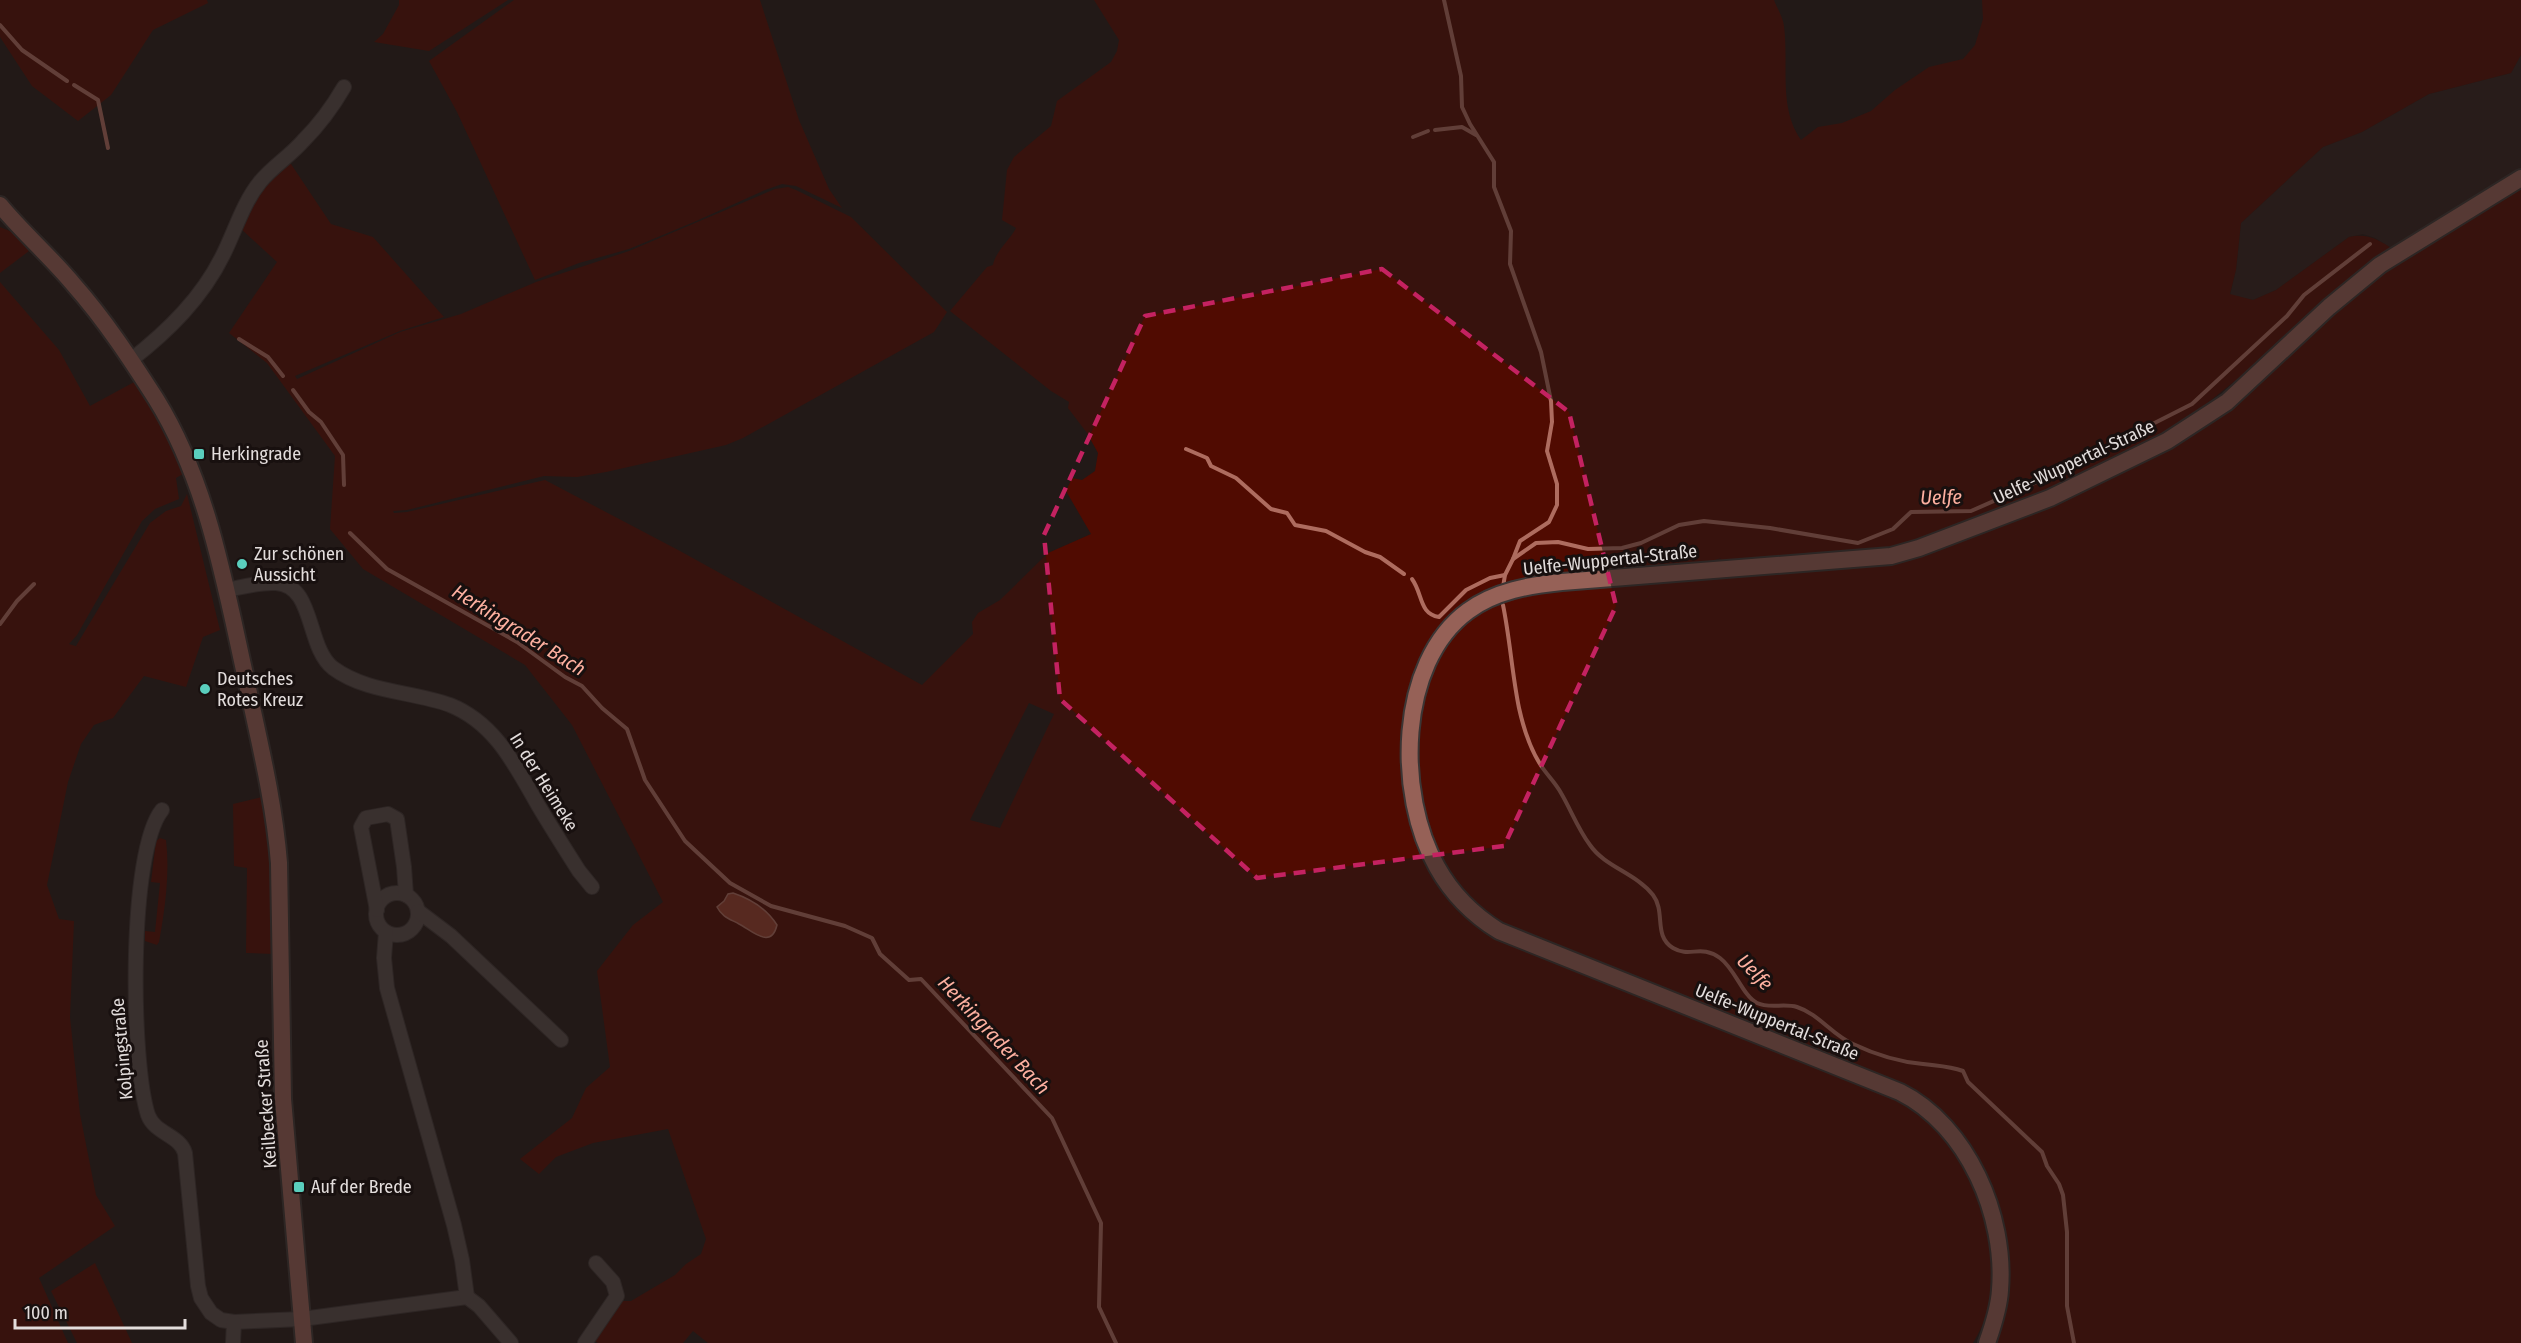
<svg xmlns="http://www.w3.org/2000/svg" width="2521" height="1343" font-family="'Fira Sans Condensed',sans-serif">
	<rect width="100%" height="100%" fill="#221917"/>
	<polygon fill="#2f201d" points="2521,55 2521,171 2394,250 2375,238 2363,234 2349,237 2276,290 2253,300 2230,295 2236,270 2241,223 2323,147 2362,132 2429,94 2511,73"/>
	<g fill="#500b01" fill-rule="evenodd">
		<polygon points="0,0 207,0 208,3 153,30 111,95 78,121 32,86 0,37"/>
		<polygon points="399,0 508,0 429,51 374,42 383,34 399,5"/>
		<polygon points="514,0 760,0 799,120 829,189 842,208 796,186 782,184 765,190 694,222 629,249 579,263 535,280 457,112 429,61"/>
		<path d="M1094 0H1774C1777 8 1783 17 1784 26 1789 65 1778 107 1801 140L1818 127 1842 123 1871 111 1895 90 1929 67 1963 59 1975 45 1983 19 1982 0H2521V55L2511 73 2429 94 2362 132 2323 147 2241 223 2236 270 2230 294 2253 300 2276 290 2349 237C2368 233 2379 240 2394 250L2332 297 2266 356 2205 405 2130 457 2049 496 1930 541 1892 552 1860 558 1716 568 1715 562 1721 558 1695 567 1571 581 1891 556 1919 548 2050 498 2167 441 2227 402 2329 307 2379 265 2521 178V1343H1987C1993 1326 1999 1309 2000 1290 2006 1216 1968 1126 1900 1092L1499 931C1431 888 1410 819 1411 741 1412 716 1414 688 1425 665 1436 641 1453 626 1470 609 1426 636 1401 692 1403 744 1405 798 1415 855 1451 897 1495 948 1601 978 1665 1002 1728 1026 1791 1051 1855 1076 1876 1085 1903 1092 1921 1107 1984 1158 2018 1272 1973 1343H708L693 1331 683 1343H598L595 1341 585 1343 612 1306 623 1301H631L675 1275 686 1264 701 1254 706 1239 668 1129 593 1143 556 1157 539 1174 520 1159 572 1118 586 1088 610 1067 597 971 633 925 663 902 572 725 525 665 363 569 330 529 335 456 267 363 229 333 277 262 239 227C253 194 261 181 287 158L331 224 373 237 444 317 400 331 295 376 297 379 400 332 461 314 536 282 629 251 775 189 788 187 796 190 851 217 947 312 934 332 925 337 743 438 726 445 606 472 577 477 544 476 407 510 393 511 394 513 407 512 545 480 680 551 922 685 973 634 972 622 978 613 1000 600 1048 553 1091 534 1066 491 1072 478 1082 480 1095 471 1098 453 1087 433 1068 408 1069 402 1051 391 950 311 987 267 993 265C995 252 1010 240 1016 228L1002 220 1007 170 1014 157 1051 126 1057 101 1111 62 1117 51 1119 40ZM1029 703 1054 714 1000 828 970 820Z"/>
		<polygon points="0,227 12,232 29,251 0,273"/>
		<polygon points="0,282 59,350 90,406 136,381 160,420 183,474 176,478 179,499 155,509 142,521 77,635 69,644 82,648 76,646 150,523 166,511 181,506 187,494 220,630 203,637 186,687 144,676 113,718 94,725 81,744 68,782 47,885 59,919 74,921 70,1017 80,1114 96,1195 115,1226 39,1278 68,1343 0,1343"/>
		<polygon points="262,797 273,857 274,954 246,953 247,868 234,866 233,804"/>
		<path d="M160 838 166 840C170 873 165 909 159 942L157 945 145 941V931L155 932 160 883 151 882 156 841Z"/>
		<polygon points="95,1263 132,1343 77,1343 51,1291"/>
	</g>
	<path fill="#983c2a" stroke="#ae6c5f" stroke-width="1.5" d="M733 893C751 899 767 909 777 925 771 951 750 929 739 924 730 919 722 917 717 907L724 901 728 894Z"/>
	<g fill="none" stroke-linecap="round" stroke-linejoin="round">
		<g stroke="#ae6c5f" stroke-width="4">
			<polyline points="1444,0 1461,76 1462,107 1470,124 1494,162 1494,187 1511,231 1510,264 1541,352 1551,401 1552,422 1547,451 1557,484 1557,505 1549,522 1520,541 1513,559"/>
			<polyline points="0,25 22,50 67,81"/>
			<polyline points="74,85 98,100 108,148"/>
			<polyline points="1435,130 1462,127 1476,135"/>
			<polyline points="1413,137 1428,131"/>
			<polyline points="239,339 268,357 283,376"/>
			<polyline points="293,390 309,412 321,422 343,455 344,485"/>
			<polyline points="1186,449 1207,458 1211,466 1236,478 1271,509 1287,513 1295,525 1326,531 1365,552 1380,557 1404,574"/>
			<polyline points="350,533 387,569 517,642 565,677 582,686 602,708 627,729 645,780 685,841 730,883 771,906 845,926 872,938 880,954 909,980 921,979 1052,1118 1101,1223 1099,1307 1116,1343"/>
			<path d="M1412 579C1423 594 1419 614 1439 617L1466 590 1490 578 1505 575"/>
			<polyline points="1503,587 1505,575 1513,559 1536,543 1558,542 1588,549 1622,548 1641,543 1679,525 1704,521 1770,528 1858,543 1893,529 1911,512 1971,511 2046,478 2192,404 2287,316 2304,295 2370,244"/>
			<path d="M1503 605C1510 639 1512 674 1519 708 1523 726 1530 748 1540 764 1546 774 1555 782 1561 793 1571 810 1578 829 1590 845 1605 867 1636 873 1653 895 1666 912 1653 936 1673 948 1690 958 1701 944 1720 958 1735 969 1743 996 1757 1003 1769 1009 1784 1003 1797 1007 1819 1014 1832 1035 1853 1044 1874 1054 1900 1062 1923 1064 1937 1066 1949 1066 1963 1071L1968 1082 2042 1152 2047 1166 2059 1184 2063 1195 2067 1232V1306L2074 1343"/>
			<polyline points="0,624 17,601 34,584"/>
		</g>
		<g stroke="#3b3534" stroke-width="16">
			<g id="minor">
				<path d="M131 360C168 331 202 298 223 255 235 231 243 203 260 182 272 167 290 156 303 141 319 125 333 106 344 87"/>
				<path d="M226 590C242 587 260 582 276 583 315 585 306 647 333 668 367 693 412 691 450 705 495 723 515 765 538 805 551 827 565 849 579 871L592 887"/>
				<path d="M162 810C128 852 131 1063 148 1115 155 1134 180 1135 185 1153L198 1286 201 1298 211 1313 221 1320 234 1322 302 1319 467 1297 479 1306 511 1343"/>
				<circle cx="397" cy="914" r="21"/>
				<polyline points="377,910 361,827 366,818 388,814 397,819 404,867 406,895"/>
				<polyline points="418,911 451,936 561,1040"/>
				<polyline points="386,932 384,958 387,988 454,1225 462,1260 467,1297"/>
				<polyline points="233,1343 234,1322"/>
				<polyline points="585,1343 617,1296 613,1282 596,1263"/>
			</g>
		</g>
		<g stroke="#3b3534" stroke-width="20">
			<g id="major">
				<path d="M0 205C23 233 51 257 74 285 105 320 131 360 156 399 208 483 225 585 246 679 259 741 274 800 279 863L283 1099 304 1343"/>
				<path d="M1987 1343C1993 1326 1999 1308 2000 1290 2006 1216 1968 1126 1900 1092L1499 931C1473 915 1452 894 1437 867 1396 795 1397 663 1468 611 1495 591 1530 585 1562 582L1891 556 1919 548 2050 498 2167 441 2227 402 2329 307 2380 265 2521 178"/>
			</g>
		</g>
		<use href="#minor" stroke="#564c4a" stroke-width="14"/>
		<use href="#major" stroke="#966157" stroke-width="16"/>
	</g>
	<path d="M0 0H2521V1343H0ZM1382 269 1569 412 1616 606 1504 846 1257 878 1060 699 1044 535 1145 316Z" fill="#221917" fill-opacity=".55" fill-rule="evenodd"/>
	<path fill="none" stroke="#c42261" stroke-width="4.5" stroke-dasharray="12 8" stroke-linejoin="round" d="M1382 269 1569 412 1616 606 1504 846 1257 878 1060 699 1044 535 1145 316Z"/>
	<g fill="#5acebd" stroke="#18100f" stroke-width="2">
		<rect x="193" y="448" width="12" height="12" rx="3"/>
		<circle cx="242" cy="564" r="6"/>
		<circle cx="205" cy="689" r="6"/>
		<rect x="293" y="1181" width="12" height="12" rx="3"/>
	</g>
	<g text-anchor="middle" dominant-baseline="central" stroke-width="6" stroke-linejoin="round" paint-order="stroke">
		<g font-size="18" fill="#e3dddc" stroke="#18100f" text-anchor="start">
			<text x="211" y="454">Herkingrade</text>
			<text x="254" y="554">Zur schönen<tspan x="254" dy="21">Aussicht</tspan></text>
			<text x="217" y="679">Deutsches<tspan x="217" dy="21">Rotes Kreuz</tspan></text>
			<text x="311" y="1187">Auf der Brede</text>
		</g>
		<g font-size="18" fill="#e3dddc" stroke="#18100f">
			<text transform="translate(2074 462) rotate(-25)">Uelfe-Wuppertal-Straße</text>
			<text transform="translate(1610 560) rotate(-6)">Uelfe-Wuppertal-Straße</text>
			<text transform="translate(544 782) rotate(58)">In der Heimeke</text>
			<text transform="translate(1777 1022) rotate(22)">Uelfe-Wuppertal-Straße</text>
			<text transform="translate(122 1049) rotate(-95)">Kolpingstraße</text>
			<text transform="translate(266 1104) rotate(-94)">Keilbecker Straße</text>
		</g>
		<g font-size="20" font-style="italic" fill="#feb0a0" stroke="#18100f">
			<text transform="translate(1941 497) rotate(-1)">Uelfe</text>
			<text transform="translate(519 630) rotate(32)">Herkingrader Bach</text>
			<text transform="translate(1755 972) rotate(46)">Uelfe</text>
			<text transform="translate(994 1035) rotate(47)">Herkingrader Bach</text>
		</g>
	</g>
	<path d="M15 1319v9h170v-9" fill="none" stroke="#e3dddc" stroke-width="3"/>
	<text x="24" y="1319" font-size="18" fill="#e3dddc" stroke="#18100f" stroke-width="4.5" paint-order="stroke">100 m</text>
</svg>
